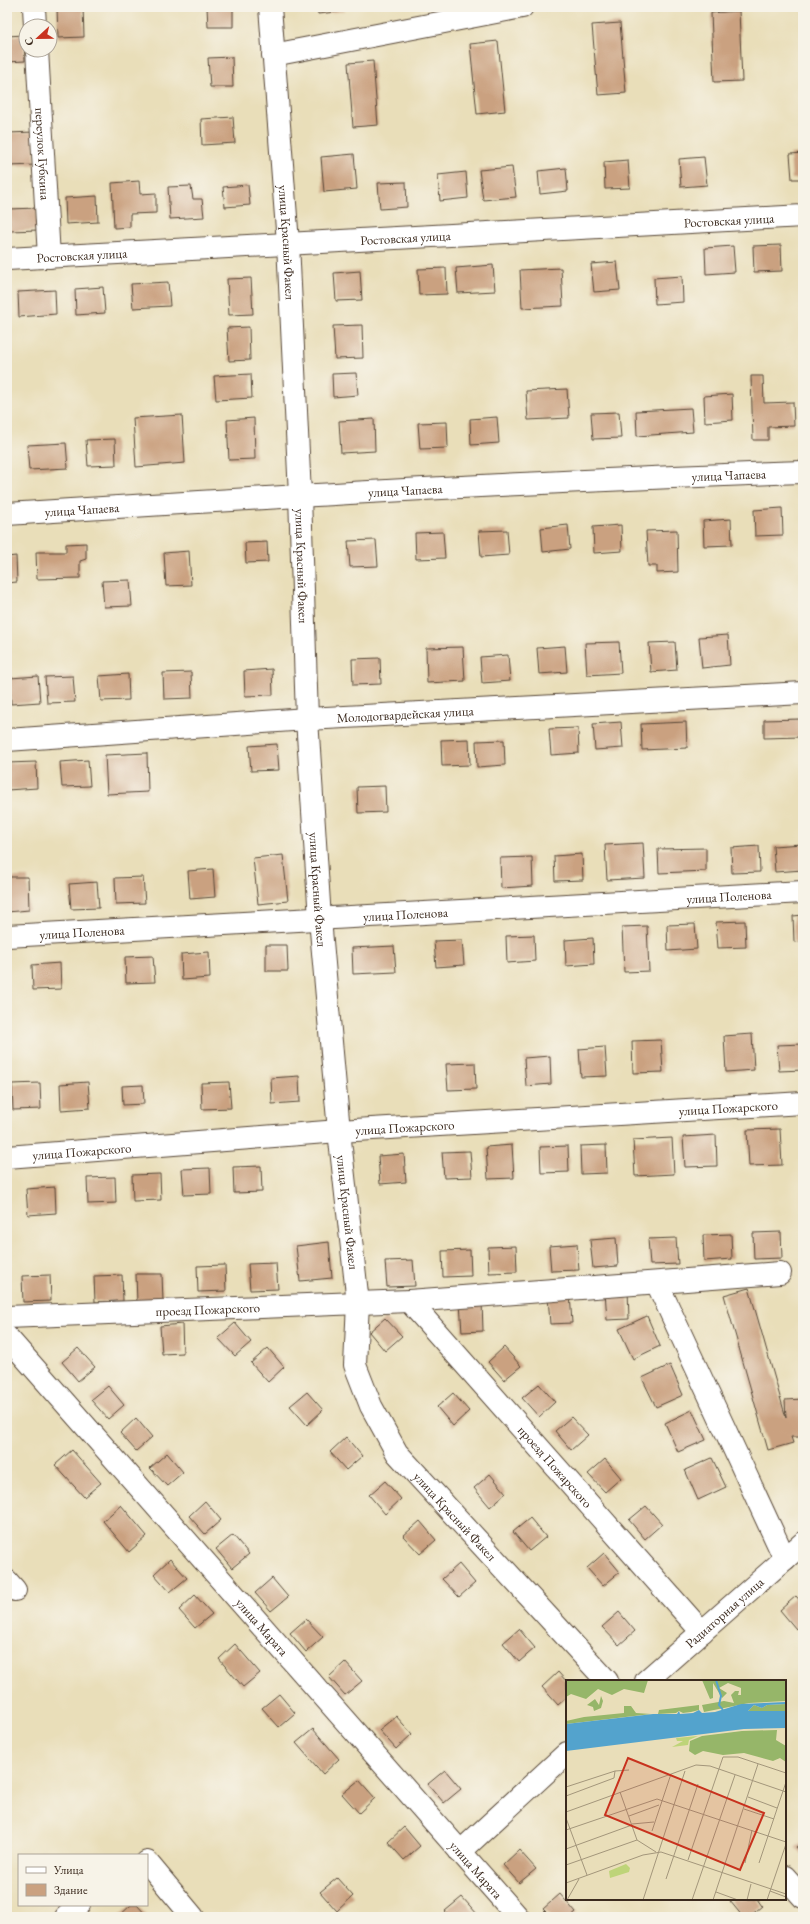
<svg xmlns="http://www.w3.org/2000/svg" width="810" height="1924" font-family="'EB Garamond',serif">
	<rect width="100%" height="100%" fill="#f7f3e8"/>
	<filter id="ink" filterUnits="userSpaceOnUse"><feTurbulence type="fractalNoise" baseFrequency=".025" numOctaves="2"/><feDisplacementMap in="SourceGraphic" scale="8" xChannelSelector="R" yChannelSelector="G"/><feConvolveMatrix kernelMatrix="1 2 1 2 8 2 1 2 1" color-interpolation-filters="sRGB"/></filter>
	<filter id="wash" filterUnits="userSpaceOnUse"><feTurbulence type="fractalNoise" baseFrequency=".012" numOctaves="4" result="noise"/><feDisplacementMap in="SourceGraphic" scale="16" xChannelSelector="R" yChannelSelector="G"/><feGaussianBlur stdDeviation="0.9" result="paint"/><feColorMatrix in="noise" values="0 0 0 0 0 0 0 0 0 0 0 0 0 0 0 0 0 1.4 0 .05"/><feComposite in="paint" operator="in"/></filter>
	<g filter="url(#wash)">
		<rect width="100%" height="100%" fill="#e9deb9"/>
		<g id="blocks">
			<g fill="#caa180">
				<polygon points="57,7 83,7 84,37 58,38"/>
				<polygon points="207,7 233,7 233,27 208,27"/>
				<polygon points="317,7 344,7 344,11 318,14"/>
				<polygon points="739,11 742,81 714,82 711,13"/>
				<polygon points="620,23 626,93 598,95 592,25"/>
				<polygon points="24,35 25,61 7,62 7,36"/>
				<polygon points="498,41 505,111 477,114 470,44"/>
				<polygon points="232,57 233,87 210,87 208,58"/>
				<polygon points="373,61 378,125 353,127 348,63"/>
				<polygon points="233,117 235,143 202,145 201,119"/>
				<polygon points="34,132 35,165 9,166 8,133"/>
				<polygon points="803,153 803,179 792,179 790,154"/>
				<polygon points="354,154 357,189 324,192 321,157"/>
				<polygon points="704,157 707,185 681,187 679,159"/>
				<polygon points="628,160 630,188 605,189 604,162"/>
				<polygon points="512,167 516,197 483,200 479,170"/>
				<polygon points="566,168 568,191 540,194 538,171"/>
				<polygon points="466,172 468,198 440,201 438,175"/>
				<polygon points="139,181 140,194 156,193 156,213 130,214 130,227 114,228 112,183"/>
				<polygon points="406,182 407,207 380,209 378,183"/>
				<polygon points="248,185 250,205 225,207 223,187"/>
				<polygon points="191,186 193,199 202,199 204,217 170,219 168,187"/>
				<polygon points="97,196 98,222 66,224 65,198"/>
				<polygon points="37,208 38,230 10,231 9,209"/>
				<polygon points="781,245 782,271 754,272 753,246"/>
				<polygon points="733,246 735,272 706,274 705,248"/>
				<polygon points="617,262 620,290 594,292 591,264"/>
				<polygon points="493,265 495,291 458,293 456,268"/>
				<polygon points="446,268 447,294 419,295 418,269"/>
				<polygon points="561,268 563,306 522,308 520,270"/>
				<polygon points="360,271 362,300 336,301 334,273"/>
				<polygon points="682,276 683,302 655,304 654,278"/>
				<polygon points="251,278 253,314 229,315 227,279"/>
				<polygon points="168,282 170,306 133,308 131,284"/>
				<polygon points="103,287 105,313 76,315 75,289"/>
				<polygon points="55,290 56,314 19,317 18,292"/>
				<polygon points="7,300 8,300 9,319 7,319"/>
				<polygon points="362,325 363,358 335,359 333,326"/>
				<polygon points="249,327 250,360 229,361 227,328"/>
				<polygon points="356,373 358,395 333,397 332,374"/>
				<polygon points="251,374 252,398 216,400 214,376"/>
				<polygon points="751,376 763,376 764,403 793,402 794,426 768,427 768,440 753,440"/>
				<polygon points="567,389 569,418 528,420 526,391"/>
				<polygon points="732,394 733,420 705,422 704,396"/>
				<polygon points="691,408 693,432 637,436 636,411"/>
				<polygon points="619,412 621,438 593,439 591,413"/>
				<polygon points="182,415 185,463 136,467 133,418"/>
				<polygon points="497,417 499,443 471,445 470,419"/>
				<polygon points="254,418 255,459 229,460 227,420"/>
				<polygon points="374,419 375,451 341,453 339,421"/>
				<polygon points="447,422 448,448 420,449 418,423"/>
				<polygon points="115,439 116,465 88,466 86,440"/>
				<polygon points="66,443 68,468 29,470 27,445"/>
				<polygon points="782,508 783,535 755,536 754,510"/>
				<polygon points="731,519 732,545 704,546 703,521"/>
				<polygon points="568,525 570,549 543,552 541,528"/>
				<polygon points="621,525 622,551 594,553 593,527"/>
				<polygon points="507,530 509,555 481,557 479,531"/>
				<polygon points="677,530 678,572 657,573 657,566 648,566 646,531"/>
				<polygon points="443,532 445,558 416,559 415,533"/>
				<polygon points="376,540 378,566 350,567 348,541"/>
				<polygon points="267,542 268,562 246,563 245,543"/>
				<polygon points="86,543 86,559 80,561 80,578 37,579 36,552 66,552 66,544"/>
				<polygon points="189,551 191,585 166,586 164,553"/>
				<polygon points="16,556 17,582 7,583 7,557"/>
				<polygon points="130,580 132,606 104,607 102,581"/>
				<polygon points="728,635 730,665 702,668 699,637"/>
				<polygon points="619,642 621,673 587,675 585,643"/>
				<polygon points="675,642 677,670 651,672 649,643"/>
				<polygon points="565,646 567,672 539,674 537,648"/>
				<polygon points="463,647 465,681 427,683 426,648"/>
				<polygon points="508,655 510,681 482,683 480,657"/>
				<polygon points="380,658 381,684 353,685 352,659"/>
				<polygon points="272,669 273,695 245,696 244,671"/>
				<polygon points="191,672 192,698 164,699 163,673"/>
				<polygon points="128,674 129,700 101,701 99,676"/>
				<polygon points="38,676 40,702 11,704 10,678"/>
				<polygon points="73,676 75,702 47,703 45,677"/>
				<polygon points="801,719 801,737 764,738 764,720"/>
				<polygon points="621,722 623,748 595,750 593,724"/>
				<polygon points="686,722 687,748 642,750 641,724"/>
				<polygon points="578,728 579,753 551,755 549,729"/>
				<polygon points="469,739 470,765 442,766 441,740"/>
				<polygon points="504,740 505,765 477,767 476,741"/>
				<polygon points="277,744 279,770 251,771 249,746"/>
				<polygon points="147,753 148,792 107,794 105,755"/>
				<polygon points="88,760 90,786 62,787 60,762"/>
				<polygon points="36,762 37,788 7,790 7,763"/>
				<polygon points="385,786 386,812 358,813 357,787"/>
				<polygon points="643,843 645,878 607,880 605,845"/>
				<polygon points="802,844 803,870 775,872 773,846"/>
				<polygon points="759,846 760,872 732,873 731,848"/>
				<polygon points="706,848 706,871 659,873 658,849"/>
				<polygon points="582,854 583,880 555,881 554,856"/>
				<polygon points="283,855 288,901 258,904 253,858"/>
				<polygon points="532,857 533,886 501,888 500,858"/>
				<polygon points="213,869 215,897 190,899 188,871"/>
				<polygon points="7,877 28,877 29,910 7,912"/>
				<polygon points="143,877 145,903 116,904 115,878"/>
				<polygon points="97,882 99,908 71,909 69,884"/>
				<polygon points="803,915 803,941 794,942 793,916"/>
				<polygon points="745,921 746,947 718,948 716,922"/>
				<polygon points="695,924 697,949 668,951 667,925"/>
				<polygon points="647,926 649,971 624,972 622,927"/>
				<polygon points="534,935 535,961 507,963 506,936"/>
				<polygon points="593,938 594,964 566,966 565,940"/>
				<polygon points="462,940 464,965 436,967 434,941"/>
				<polygon points="266,945 287,945 288,971 266,971"/>
				<polygon points="394,946 396,972 353,974 352,948"/>
				<polygon points="209,952 210,978 182,980 181,954"/>
				<polygon points="153,956 155,982 126,983 125,957"/>
				<polygon points="60,963 61,989 33,990 32,965"/>
				<polygon points="752,1034 754,1070 726,1072 724,1036"/>
				<polygon points="661,1040 663,1072 633,1073 632,1041"/>
				<polygon points="803,1044 803,1070 779,1071 777,1045"/>
				<polygon points="605,1047 607,1076 581,1077 579,1049"/>
				<polygon points="550,1056 551,1084 526,1086 524,1058"/>
				<polygon points="475,1063 476,1089 448,1090 446,1064"/>
				<polygon points="299,1076 300,1102 272,1104 271,1078"/>
				<polygon points="88,1082 90,1108 61,1110 60,1084"/>
				<polygon points="229,1082 231,1108 202,1109 201,1083"/>
				<polygon points="40,1083 41,1109 13,1110 12,1084"/>
				<polygon points="143,1085 144,1104 123,1105 122,1086"/>
				<polygon points="780,1129 782,1165 749,1166 747,1130"/>
				<polygon points="716,1135 717,1166 685,1167 683,1137"/>
				<polygon points="672,1138 674,1174 635,1176 633,1140"/>
				<polygon points="512,1145 514,1178 488,1179 486,1147"/>
				<polygon points="606,1145 607,1173 581,1174 580,1146"/>
				<polygon points="568,1146 569,1172 541,1173 540,1147"/>
				<polygon points="470,1151 472,1177 444,1178 442,1152"/>
				<polygon points="404,1154 406,1182 380,1184 378,1156"/>
				<polygon points="261,1166 262,1192 234,1193 233,1167"/>
				<polygon points="210,1168 211,1194 184,1195 182,1169"/>
				<polygon points="160,1174 161,1200 133,1201 132,1175"/>
				<polygon points="115,1177 116,1203 88,1204 87,1178"/>
				<polygon points="55,1187 56,1213 28,1215 26,1189"/>
				<polygon points="781,1232 782,1258 754,1259 753,1233"/>
				<polygon points="731,1234 732,1259 704,1261 703,1235"/>
				<polygon points="616,1238 618,1266 593,1268 590,1240"/>
				<polygon points="676,1238 678,1264 650,1265 648,1239"/>
				<polygon points="329,1242 332,1278 300,1281 296,1246"/>
				<polygon points="577,1244 579,1270 551,1271 549,1246"/>
				<polygon points="516,1246 517,1272 489,1273 488,1247"/>
				<polygon points="470,1250 471,1276 443,1277 442,1251"/>
				<polygon points="413,1260 415,1286 387,1287 385,1261"/>
				<polygon points="276,1263 278,1289 250,1290 248,1264"/>
				<polygon points="225,1265 226,1291 198,1292 197,1266"/>
				<polygon points="136,1274 162,1274 163,1302 137,1303"/>
				<polygon points="50,1275 51,1301 23,1302 22,1276"/>
				<polygon points="122,1275 123,1301 95,1302 94,1276"/>
				<polygon points="749,1288 786,1418 785,1400 803,1399 803,1437 791,1437 793,1443 768,1450 724,1295"/>
				<polygon points="628,1290 629,1319 607,1320 605,1291"/>
				<polygon points="570,1294 572,1323 550,1324 548,1296"/>
				<polygon points="482,1302 483,1331 462,1332 460,1303"/>
				<polygon points="647,1316 660,1346 633,1359 619,1329"/>
				<polygon points="385,1318 402,1336 385,1351 369,1332"/>
				<polygon points="235,1323 251,1342 235,1356 218,1338"/>
				<polygon points="182,1324 183,1353 162,1354 160,1326"/>
				<polygon points="504,1347 521,1366 504,1380 488,1362"/>
				<polygon points="78,1348 95,1367 78,1381 62,1362"/>
				<polygon points="268,1348 284,1367 268,1382 251,1363"/>
				<polygon points="670,1365 683,1395 656,1407 642,1378"/>
				<polygon points="539,1384 555,1402 539,1417 522,1398"/>
				<polygon points="108,1386 124,1405 108,1419 91,1400"/>
				<polygon points="307,1392 323,1410 307,1425 290,1406"/>
				<polygon points="453,1393 469,1411 453,1426 437,1407"/>
				<polygon points="692,1410 706,1440 678,1452 665,1423"/>
				<polygon points="571,1417 588,1435 571,1450 555,1431"/>
				<polygon points="136,1418 152,1437 136,1451 120,1433"/>
				<polygon points="346,1437 362,1456 346,1470 330,1452"/>
				<polygon points="72,1450 101,1483 84,1497 55,1465"/>
				<polygon points="167,1453 183,1472 167,1486 150,1468"/>
				<polygon points="712,1458 726,1487 698,1500 685,1470"/>
				<polygon points="605,1459 621,1478 605,1492 588,1474"/>
				<polygon points="490,1474 506,1493 490,1507 474,1488"/>
				<polygon points="385,1481 401,1499 385,1514 369,1495"/>
				<polygon points="205,1501 221,1520 205,1534 189,1516"/>
				<polygon points="121,1505 147,1536 129,1552 103,1521"/>
				<polygon points="646,1506 662,1524 645,1539 629,1520"/>
				<polygon points="530,1518 546,1537 529,1551 513,1532"/>
				<polygon points="420,1521 436,1540 420,1554 403,1536"/>
				<polygon points="233,1535 249,1554 232,1568 216,1549"/>
				<polygon points="604,1553 620,1572 603,1586 587,1568"/>
				<polygon points="170,1559 187,1578 170,1592 154,1574"/>
				<polygon points="459,1564 475,1583 459,1597 442,1579"/>
				<polygon points="272,1578 288,1597 271,1611 255,1593"/>
				<polygon points="195,1595 212,1614 195,1628 179,1610"/>
				<polygon points="796,1596 803,1604 803,1623 796,1629 780,1610"/>
				<polygon points="619,1612 635,1631 619,1645 602,1627"/>
				<polygon points="306,1619 323,1637 306,1652 290,1633"/>
				<polygon points="519,1629 535,1648 519,1662 503,1643"/>
				<polygon points="235,1644 260,1673 243,1687 219,1659"/>
				<polygon points="345,1662 362,1681 345,1695 329,1677"/>
				<polygon points="558,1672 567,1682 567,1697 558,1705 542,1687"/>
				<polygon points="279,1694 295,1713 279,1727 262,1708"/>
				<polygon points="396,1716 412,1734 396,1749 379,1730"/>
				<polygon points="313,1729 339,1759 323,1774 296,1743"/>
				<polygon points="445,1770 461,1789 444,1803 428,1784"/>
				<polygon points="359,1780 375,1798 359,1813 342,1794"/>
				<polygon points="404,1827 420,1846 404,1860 388,1842"/>
				<polygon points="803,1841 803,1855 796,1847"/>
				<polygon points="519,1850 536,1869 519,1883 503,1865"/>
				<polygon points="337,1878 353,1896 337,1911 320,1892"/>
				<polygon points="560,1894 576,1913 571,1917 551,1917 543,1909"/>
				<polygon points="462,1897 478,1915 476,1917 451,1917 445,1911"/>
				<polygon points="732,1899 757,1899 762,1906 749,1917 743,1917 730,1901"/>
				<polygon points="131,1905 137,1905 148,1917 118,1917"/>
			</g>
		</g>
	</g>
	<g filter="url(#ink)">
		<use href="#blocks" fill-opacity="0" stroke="#554535" stroke-width="1"/>
		<g fill="none" stroke-linecap="round" stroke-linejoin="round">
			<g stroke="#554535" stroke-width="24">
				<g id="minor">
					<polyline points="34,7 35,26"/>
					<path id="s1" d="M270 7 288 243 300 495 307 719 320 919 339 1131 358 1303 355 1365 371 1406 397 1453 607 1681"/>
					<path id="s2" d="M37 50 49 257"/>
					<polyline points="273,55 522,7"/>
					<path id="s3" d="M7 259 803 216"/>
					<path id="s4" d="M7 514C272 497 537 481 803 472"/>
					<path id="s5" d="M7 740 307 719 803 693"/>
					<path id="s6" d="M7 936 803 892"/>
					<path id="s7" d="M7 1157 339 1131 803 1103"/>
					<polyline points="657,1283 785,1559"/>
					<path id="s8" d="M409 1301 702 1632"/>
					<path id="s9" d="M7 1317 409 1301 780 1273"/>
					<path id="s10" d="M7 1337 518 1917"/>
					<polyline points="7,1581 15,1590"/>
					<path id="s11" d="M646 1681 803 1543"/>
					<polyline points="460,1852 567,1753"/>
					<polyline points="147,1862 193,1917"/>
					<polyline points="785,1877 803,1897"/>
					<polyline points="66,1917 79,1905"/>
				</g>
			</g>
			<use href="#minor" stroke="#fff" stroke-width="22"/>
		</g>
	</g>
	<g text-anchor="middle" dominant-baseline="central" stroke-width="4" stroke-linejoin="round" paint-order="stroke">
		<g font-size="13" fill="#3b2a1e" stroke="#f7f3e8">
			<text stroke="none"><textPath href="#s2" startOffset="104">переулок Губкина</textPath></text>
			<text stroke="none"><textPath href="#s3" startOffset="723">Ростовская улица</textPath></text>
			<text stroke="none"><textPath href="#s3" startOffset="399">Ростовская улица</textPath></text>
			<text stroke="none"><textPath href="#s1" startOffset="236">улица Красный Факел</textPath></text>
			<text stroke="none"><textPath href="#s3" startOffset="75">Ростовская улица</textPath></text>
			<text stroke="none"><textPath href="#s4" startOffset="723">улица Чапаева</textPath></text>
			<text stroke="none"><textPath href="#s4" startOffset="399">улица Чапаева</textPath></text>
			<text stroke="none"><textPath href="#s4" startOffset="75">улица Чапаева</textPath></text>
			<text stroke="none"><textPath href="#s1" startOffset="560">улица Красный Факел</textPath></text>
			<text stroke="none"><textPath href="#s5" startOffset="399">Молодогвардейская улица</textPath></text>
			<text stroke="none"><textPath href="#s1" startOffset="884">улица Красный Факел</textPath></text>
			<text stroke="none"><textPath href="#s6" startOffset="723">улица Поленова</textPath></text>
			<text stroke="none"><textPath href="#s6" startOffset="399">улица Поленова</textPath></text>
			<text stroke="none"><textPath href="#s6" startOffset="75">улица Поленова</textPath></text>
			<text stroke="none"><textPath href="#s7" startOffset="723">улица Пожарского</textPath></text>
			<text stroke="none"><textPath href="#s7" startOffset="399">улица Пожарского</textPath></text>
			<text stroke="none"><textPath href="#s7" startOffset="75">улица Пожарского</textPath></text>
			<text stroke="none"><textPath href="#s1" startOffset="1208">улица Красный Факел</textPath></text>
			<text stroke="none"><textPath href="#s9" startOffset="201">проезд Пожарского</textPath></text>
			<text stroke="none"><textPath href="#s8" startOffset="221">проезд Пожарского</textPath></text>
			<text stroke="none"><textPath href="#s1" startOffset="1545">улица Красный Факел</textPath></text>
			<text stroke="none"><textPath href="#s11" startOffset="104">Радиаторная улица</textPath></text>
			<text stroke="none"><textPath href="#s10" startOffset="386">улица Марата</textPath></text>
			<text stroke="none"><textPath href="#s10" startOffset="710">улица Марата</textPath></text>
		</g>
	</g>
	<g transform="translate(566 1680)">
		<rect width="220" height="220" fill="#e9deb9"/>
		<path d="M132 56 123 60 122 65 106 67 117 61H111L110 58ZM60 184 64 188 63 192 44 198 43 191Z" fill="#bed479"/>
		<path d="M0 0H82L78 13 58 9 46 15 32 9 20 19 5 14 0 17ZM136 0H220V21L183 23 138 32 136 25 158 21 168 23 165 15 169 11H173L172 15H175V8L162 3 153 8 161 13 156 18 147 3V18L144 19ZM35 16 37 21 35 28 28 31 27 27 21 25 29 19 33 25ZM220 24V31H182L188 25 196 28 201 25ZM133 25V30L125 32 117 33 113 31 110 33 92 34 93 30ZM58 26H65L70 33 85 34 0 44V41L18 37 58 33ZM211 50 210 60 220 66V82L214 78 207 81 178 73 157 75 137 71 129 75 123 71 124 61 136 56 176 51Z" fill="#96b669"/>
		<path d="M220 22V24L201 25 196 28 188 25 182 31H220V48L178 49 0 71V44L87 34H111L113 31 114 34 127 33 133 30 136 33 149 32 175 24Z" fill="#53a3cd"/>
		<path fill="none" stroke="#53a3cd" stroke-width="2" d="M150 0 155 16 153 25 157 30"/>
		<path fill="none" stroke="#a3967b" stroke-width="1" d="M0 107 49 91 63 90M54 112 71 160 90 172M0 116 48 98 49 91M182 117 211 128M178 129 208 139M0 132 130 85 144 86 220 112M63 136 93 125M0 138 21 195M66 144 88 142M0 150 91 119 220 162M86 151 105 94M0 169 66 145M122 180 157 77H172L220 93M179 183 186 150M193 183 220 102M0 185 71 160M100 199 132 104M0 203 77 175 95 172 220 214M204 211 220 217M150 212 172 220M1 220 13 199M77 220 119 91M126 220 169 95M147 220 192 84M181 220 185 204M201 220 220 164"/>
		<path fill="#c8321e" fill-opacity="0.15" stroke="#c8321e" stroke-width="2" d="M62 78 198 133 174 190 39 135Z"/>
		<rect width="220" height="220" fill="none" stroke="#3b2a1e" stroke-width="2"/>
	</g>
	<rect width="810" height="1924" fill="none" stroke="#f7f3e8" stroke-width="24"/>
	<rect x="18" y="1854" width="130" height="52" fill="#f7f3e8" stroke="#aca397"/>
	<rect x="26" y="1867" width="20" height="6" fill="#ffffff" stroke="#aca397"/>
	<text x="54" y="1874" font-size="12" fill="#3b2a1e">Улица</text>
	<rect x="26" y="1884" width="20" height="12" fill="#caa180" stroke="#aca397"/>
	<text x="54" y="1894" font-size="12" fill="#3b2a1e">Здание</text>
	<g transform="translate(38 38) rotate(248)"><circle r="19" fill="#f7f3e8" stroke="#aca397"/>
	<path d="M0-3L7 15L0 10L-7 15Z" fill="#c8321e"/>
	<text y="-6" font-size="11" font-weight="bold" text-anchor="middle" fill="#3b2a1e">С</text>
	</g>
</svg>
